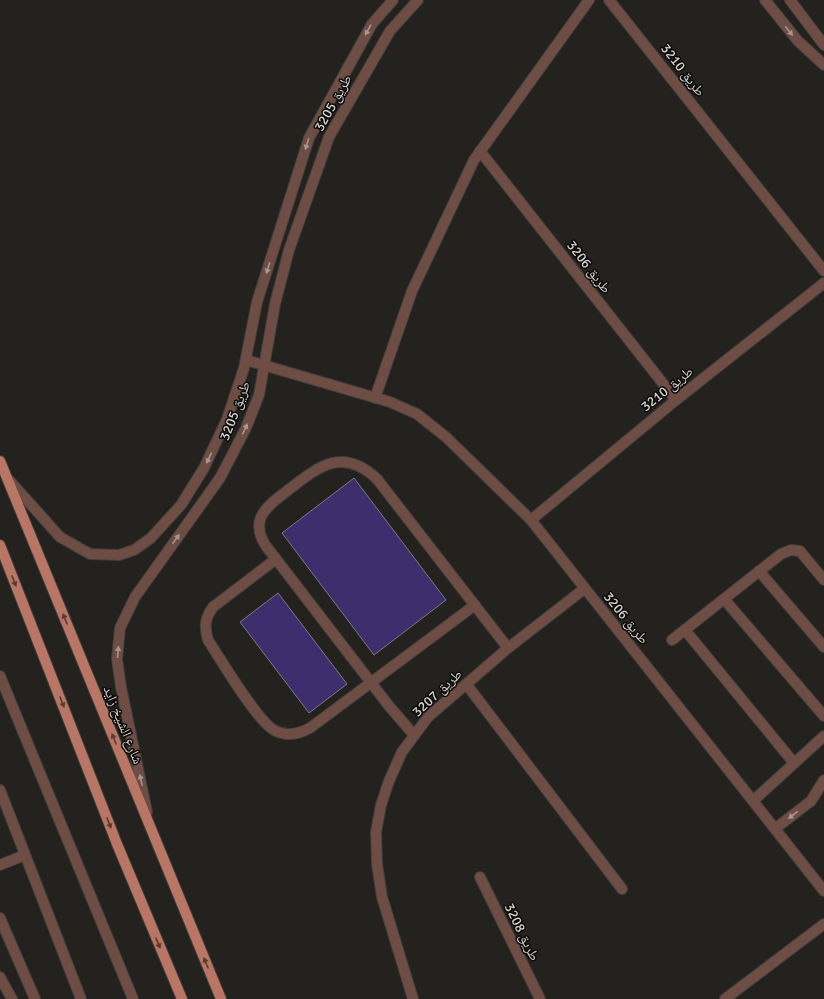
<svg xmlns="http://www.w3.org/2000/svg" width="824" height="999" font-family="Signika,'Noto Naskh Arabic',sans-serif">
	<rect width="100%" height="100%" fill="#24221e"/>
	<g fill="#3f2e6e" stroke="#7b7a7f">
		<polygon points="354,478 446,600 374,655 282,533"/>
		<polygon points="278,593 347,684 309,713 240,622"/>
	</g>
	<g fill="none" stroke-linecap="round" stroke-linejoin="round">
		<g stroke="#403e3b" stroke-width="12">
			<g id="minor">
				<polyline points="609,0 824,271"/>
				<polyline points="765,0 798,41 824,65"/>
				<polyline points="790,0 824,45"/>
				<polyline points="480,151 676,400"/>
				<polyline points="246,360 390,402 417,414 446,437 531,520 824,891"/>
				<polyline points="375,398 412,291 474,160 589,0"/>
				<polyline points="9,480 60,537 90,554 119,555 134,550 151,538 181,505 204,468 227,419 244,368 257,302 309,138 372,24 393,0"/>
				<polyline points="531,520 676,400 824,283"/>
				<path d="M276 559 213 607C205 618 204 627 208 640 221 660 257 721 274 730 286 737 299 734 310 728L475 605"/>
				<polyline points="759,571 824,647"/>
				<polyline points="724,599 824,716"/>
				<polyline points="685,630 794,763"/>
				<polyline points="672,640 781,554 791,550 800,551 824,580"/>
				<polyline points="0,676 133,999"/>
				<polyline points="467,685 622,889"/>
				<path d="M414 735 389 706 266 546C260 537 257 527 261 517 266 506 278 498 287 491 318 467 342 446 377 479L508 648"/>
				<polyline points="0,790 81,999"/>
				<polyline points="754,800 824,736"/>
				<polyline points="147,812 121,687 117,659 120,628 135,597 220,478 246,428 259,395 275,304 289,250 329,137 390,31 418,0"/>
				<polyline points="776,828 811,801 824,780"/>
				<polyline points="0,865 25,855"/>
				<polyline points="480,877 540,999"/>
				<polyline points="0,918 35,999"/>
				<polyline points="0,977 12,999"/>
				<polyline points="413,999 382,897 377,864 376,832 381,805 389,781 402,752 428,717 508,648 584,589"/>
				<polyline points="725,999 824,924"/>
			</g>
		</g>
		<g stroke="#403e3b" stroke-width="12">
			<g id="major">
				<polyline points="0,461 221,999"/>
				<polyline points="0,545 117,844 182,999"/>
			</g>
		</g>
		<use href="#minor" stroke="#6e4d44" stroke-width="10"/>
		<use href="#major" stroke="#b97664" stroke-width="10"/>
	</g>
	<defs><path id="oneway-solid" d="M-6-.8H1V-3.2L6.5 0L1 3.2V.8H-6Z"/></defs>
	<g fill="#a79792">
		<use href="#oneway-solid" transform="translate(368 30) rotate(119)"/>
		<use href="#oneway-solid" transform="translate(789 31) rotate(51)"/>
		<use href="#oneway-solid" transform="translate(307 144) rotate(108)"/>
		<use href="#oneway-solid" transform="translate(268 268) rotate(107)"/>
		<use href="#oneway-solid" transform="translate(245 429) rotate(-65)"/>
		<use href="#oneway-solid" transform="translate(209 458) rotate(115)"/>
		<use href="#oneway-solid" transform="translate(176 539) rotate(-54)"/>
		<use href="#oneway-solid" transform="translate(118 652) rotate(-85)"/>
		<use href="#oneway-solid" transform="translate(141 780) rotate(-102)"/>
		<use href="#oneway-solid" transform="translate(793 815) rotate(142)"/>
	</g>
	<g fill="#5a3b32">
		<use href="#oneway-solid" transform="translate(14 581) rotate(69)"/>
		<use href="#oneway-solid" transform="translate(65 619) rotate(-112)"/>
		<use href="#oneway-solid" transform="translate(62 702) rotate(69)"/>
		<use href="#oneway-solid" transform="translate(114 739) rotate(-112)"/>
		<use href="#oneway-solid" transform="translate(109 823) rotate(69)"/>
		<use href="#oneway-solid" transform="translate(158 943) rotate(67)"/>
		<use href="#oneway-solid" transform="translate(206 963) rotate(-113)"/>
	</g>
	<g text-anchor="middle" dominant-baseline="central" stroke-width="3" stroke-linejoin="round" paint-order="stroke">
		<g font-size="14" fill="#d5d3d1" stroke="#0c0b0a">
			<text transform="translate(683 70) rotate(52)">طريق 3210</text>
			<text transform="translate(333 103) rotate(-61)">طريق 3205</text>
			<text transform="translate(589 267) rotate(52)">طريق 3206</text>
			<text transform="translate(667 389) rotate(-39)">طريق 3210</text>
			<text transform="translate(235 411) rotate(-69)">طريق 3205</text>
			<text transform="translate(626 618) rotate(51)">طريق 3206</text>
			<text transform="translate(437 693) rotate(-43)">طريق 3207</text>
			<text transform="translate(123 725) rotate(68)">شارع الشيخ زايد</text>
			<text transform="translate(522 932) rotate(64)">طريق 3208</text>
		</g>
	</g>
</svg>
